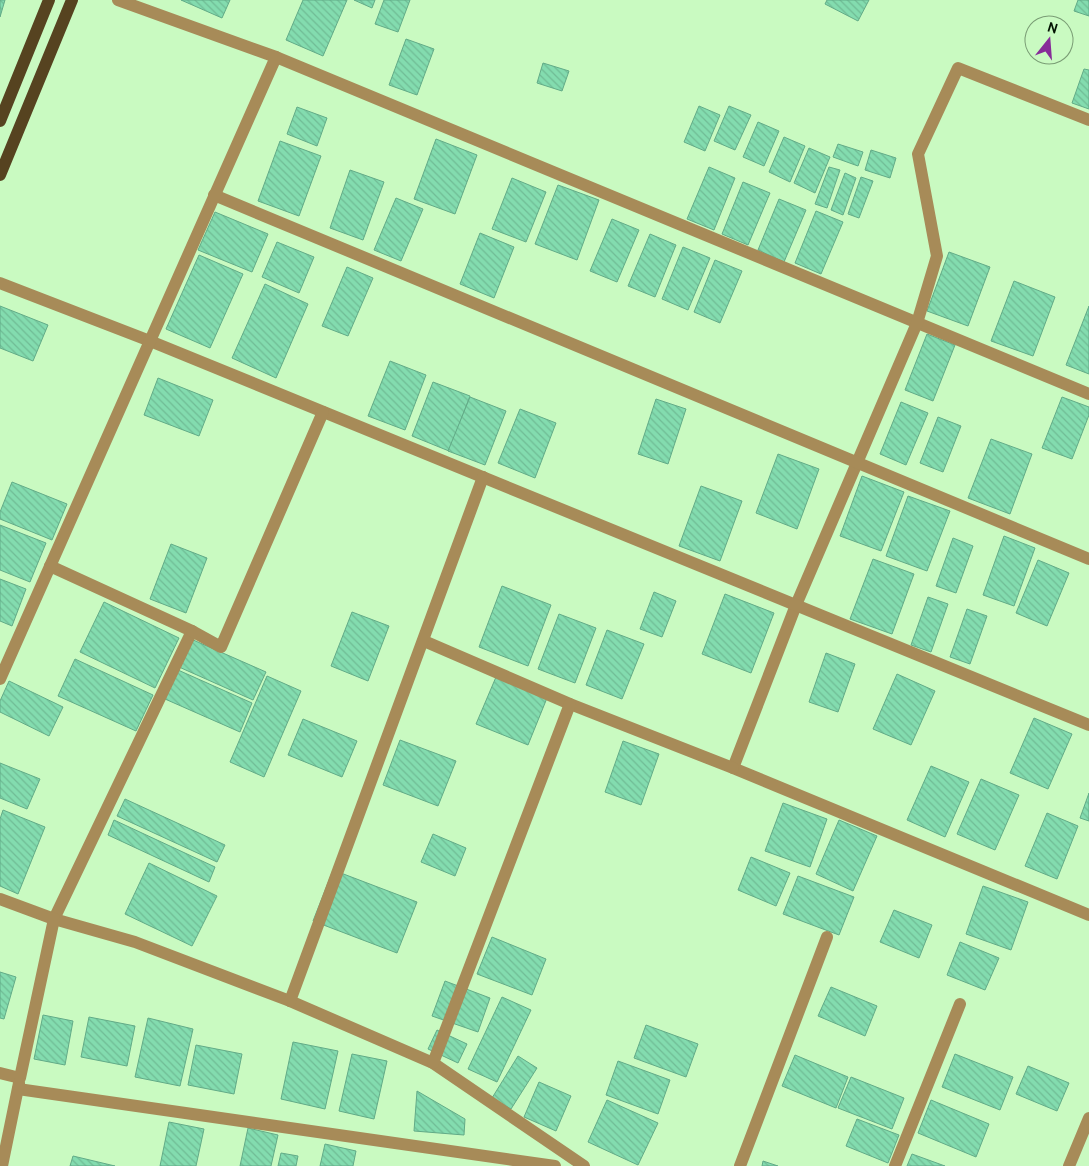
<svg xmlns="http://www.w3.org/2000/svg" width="1089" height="1166" font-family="Cabin,sans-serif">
	<defs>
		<pattern id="building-back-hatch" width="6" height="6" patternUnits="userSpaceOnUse" patternTransform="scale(1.25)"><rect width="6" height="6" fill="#83dcaf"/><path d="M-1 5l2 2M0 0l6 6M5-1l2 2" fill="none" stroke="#70bc95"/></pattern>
	</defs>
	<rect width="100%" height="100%" fill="#c9fac1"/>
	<g fill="url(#building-back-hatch)" stroke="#62ab87">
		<polygon points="0,0 5,0 0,17"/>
		<polygon points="181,0 230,0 222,18"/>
		<polygon points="303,0 347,0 323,56 286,40"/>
		<polygon points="354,0 375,0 372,8"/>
		<polygon points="384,0 410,0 398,32 375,24"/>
		<polygon points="827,0 869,0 858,21 825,4"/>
		<polygon points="1078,0 1089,0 1089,16 1074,11"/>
		<polygon points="406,39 434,49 417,95 389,85"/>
		<polygon points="543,63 569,71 562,91 537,83"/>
		<polygon points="1084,69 1089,70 1089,109 1072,103"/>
		<polygon points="699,106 720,115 705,151 684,142"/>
		<polygon points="729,106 751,115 735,150 714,141"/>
		<polygon points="297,107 327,118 317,146 287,134"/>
		<polygon points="758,122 779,131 764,166 743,157"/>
		<polygon points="784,137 805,146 790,182 769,172"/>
		<polygon points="436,139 477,155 455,214 414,199"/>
		<polygon points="280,141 321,156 299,216 258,201"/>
		<polygon points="838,144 863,152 858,166 833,157"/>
		<polygon points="809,148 830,157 815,193 794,183"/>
		<polygon points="871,150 896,158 890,178 865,170"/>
		<polygon points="709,167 735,178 714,230 687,219"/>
		<polygon points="829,167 840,170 827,208 815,204"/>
		<polygon points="350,170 384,182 363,240 330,228"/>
		<polygon points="845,173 856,178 843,215 831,210"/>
		<polygon points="861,177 873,181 859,218 848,214"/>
		<polygon points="512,178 546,192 526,242 492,229"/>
		<polygon points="743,182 770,193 748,245 722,234"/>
		<polygon points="558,185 599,200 577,260 535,244"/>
		<polygon points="396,198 423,209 401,261 374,250"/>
		<polygon points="779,199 806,210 784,262 758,250"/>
		<polygon points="816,211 843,222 821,274 795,263"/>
		<polygon points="215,212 268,234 252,272 198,250"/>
		<polygon points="612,219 639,230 617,282 590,271"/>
		<polygon points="480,233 514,247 494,298 460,284"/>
		<polygon points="650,234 676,245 655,297 628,286"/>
		<polygon points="277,242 314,257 299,293 262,277"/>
		<polygon points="683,247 710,258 688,310 662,299"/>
		<polygon points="949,252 990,267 968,326 927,311"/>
		<polygon points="199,255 243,274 210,348 166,329"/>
		<polygon points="715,260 742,271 720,323 694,312"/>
		<polygon points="347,267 373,278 348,336 322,326"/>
		<polygon points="1014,281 1055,297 1033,356 991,341"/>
		<polygon points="265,284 308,304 276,378 232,358"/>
		<polygon points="0,306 48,325 33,361 0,348"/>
		<polygon points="1089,306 1089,374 1066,365"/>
		<polygon points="927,334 955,345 933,401 905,390"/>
		<polygon points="390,361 426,375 405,430 368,416"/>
		<polygon points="158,378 213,400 199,436 144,415"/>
		<polygon points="433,382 470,396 449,451 412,436"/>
		<polygon points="470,397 506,411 485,465 448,451"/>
		<polygon points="1062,397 1089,407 1089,415 1072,459 1042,448"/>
		<polygon points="656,399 686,409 668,464 638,454"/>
		<polygon points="901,402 928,413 906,465 880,454"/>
		<polygon points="520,409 556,423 535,478 498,463"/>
		<polygon points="938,417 961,426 943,472 920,463"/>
		<polygon points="991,439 1032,454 1010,514 968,498"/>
		<polygon points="778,454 819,469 797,529 756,513"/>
		<polygon points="862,476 904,492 881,551 840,536"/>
		<polygon points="12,482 67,504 52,540 0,519 0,512"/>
		<polygon points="701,486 742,501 720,561 679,546"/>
		<polygon points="908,496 950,511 927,571 886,556"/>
		<polygon points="0,525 46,543 30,582 0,570"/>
		<polygon points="1004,536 1035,548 1014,606 983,595"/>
		<polygon points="953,538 973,546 956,593 936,586"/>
		<polygon points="171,544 207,558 186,613 150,599"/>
		<polygon points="873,559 914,574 892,634 850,619"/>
		<polygon points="1038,560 1069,573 1047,626 1016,613"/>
		<polygon points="0,579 26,589 12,626 0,621"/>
		<polygon points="502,586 551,605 528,666 479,647"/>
		<polygon points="654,592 676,601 662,637 640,629"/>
		<polygon points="725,594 774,613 751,673 702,654"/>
		<polygon points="928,597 948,604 931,652 911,645"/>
		<polygon points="104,602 179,638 155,688 80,652"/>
		<polygon points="967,609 987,616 970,664 950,657"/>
		<polygon points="352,612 389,626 368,681 331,666"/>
		<polygon points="559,614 596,628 575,683 538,669"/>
		<polygon points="607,630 644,644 622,699 586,685"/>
		<polygon points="191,639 266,672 253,700 179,667"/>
		<polygon points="826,653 855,664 838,712 809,702"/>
		<polygon points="75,659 153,695 136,731 58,696"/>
		<polygon points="178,670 252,703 240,732 165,699"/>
		<polygon points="897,674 935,691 911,745 873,729"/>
		<polygon points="267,676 301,691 264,777 230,762"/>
		<polygon points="496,677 547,698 528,745 476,724"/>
		<polygon points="9,681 63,707 49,736 0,712 0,701"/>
		<polygon points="1034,718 1072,734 1048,789 1010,773"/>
		<polygon points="303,719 357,741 342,777 288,755"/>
		<polygon points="400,740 456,761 438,806 383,785"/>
		<polygon points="623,741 659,754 641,805 605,792"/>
		<polygon points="0,763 40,779 27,809 0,798"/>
		<polygon points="931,766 969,782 945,837 907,820"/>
		<polygon points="981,779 1019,795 995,850 957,834"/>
		<polygon points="1089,793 1089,821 1080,818"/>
		<polygon points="125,799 225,845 217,862 117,816"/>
		<polygon points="783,803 827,819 810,867 765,851"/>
		<polygon points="3,810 45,827 18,894 0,886 0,819"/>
		<polygon points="1047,813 1078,826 1057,879 1025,866"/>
		<polygon points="114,820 215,867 209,882 108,835"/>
		<polygon points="839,820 877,836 853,891 816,874"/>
		<polygon points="433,834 466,848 455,876 421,862"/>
		<polygon points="751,857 790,873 776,906 738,890"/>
		<polygon points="149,863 217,896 192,946 125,914"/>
		<polygon points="333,870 417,902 397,953 313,921"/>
		<polygon points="798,876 854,897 839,935 783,914"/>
		<polygon points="983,886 1028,902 1011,950 966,934"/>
		<polygon points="894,910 932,925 919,958 880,942"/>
		<polygon points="492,937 546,959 532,995 477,974"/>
		<polygon points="960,942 999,958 985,990 947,975"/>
		<polygon points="0,972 16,977 4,1019 0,1018"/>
		<polygon points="445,981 490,998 478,1032 432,1016"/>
		<polygon points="831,987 877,1006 865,1036 818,1016"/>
		<polygon points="502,997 531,1010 497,1082 468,1069"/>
		<polygon points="43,1015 73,1021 65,1065 34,1059"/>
		<polygon points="89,1017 135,1026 127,1066 81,1057"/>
		<polygon points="148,1018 193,1029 180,1086 135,1077"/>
		<polygon points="646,1025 698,1044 686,1077 634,1058"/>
		<polygon points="437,1030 467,1044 458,1063 428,1049"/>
		<polygon points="293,1042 338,1051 325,1109 281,1099"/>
		<polygon points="196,1045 242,1054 234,1094 188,1085"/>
		<polygon points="352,1054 387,1061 374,1119 339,1111"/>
		<polygon points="955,1054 1013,1077 1000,1110 942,1087"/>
		<polygon points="795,1055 848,1077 836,1108 782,1086"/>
		<polygon points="518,1056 537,1068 511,1109 492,1098"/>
		<polygon points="618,1061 670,1080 658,1114 606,1095"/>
		<polygon points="1028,1066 1069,1083 1057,1111 1016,1094"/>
		<polygon points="851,1077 904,1098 892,1129 838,1108"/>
		<polygon points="539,1082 571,1096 556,1131 524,1117"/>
		<polygon points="417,1091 465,1119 464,1135 414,1131"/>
		<polygon points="607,1100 658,1123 638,1165 588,1142"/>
		<polygon points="931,1100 989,1124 976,1157 918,1133"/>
		<polygon points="857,1119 899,1135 888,1163 846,1146"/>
		<polygon points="169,1122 204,1129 196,1166 160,1166"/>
		<polygon points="248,1128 278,1135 271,1166 240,1166"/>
		<polygon points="325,1144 356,1151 353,1166 320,1166"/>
		<polygon points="281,1153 298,1156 296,1166 278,1166"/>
		<polygon points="912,1154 945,1166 907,1166"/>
		<polygon points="73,1156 115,1166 70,1166"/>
		<polygon points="763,1161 778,1166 762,1166"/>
	</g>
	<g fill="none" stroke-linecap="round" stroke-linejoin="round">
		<g stroke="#a78b58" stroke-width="12">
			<polyline points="276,57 1089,394"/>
			<polyline points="1089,120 958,68 918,154 937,256 917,323 796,605 733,768 1089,915"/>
			<polyline points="214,195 1089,559"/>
			<polyline points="0,283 150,341 1089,725"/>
			<polyline points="50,566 192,631 54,919 135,942 290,1001 433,1063 584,1166"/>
			<polyline points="192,631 221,647 323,412"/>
			<polyline points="424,641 570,704 733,768"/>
			<polyline points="0,679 276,57 118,0"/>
			<polyline points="0,899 54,919 20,1078 0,1073"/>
			<polyline points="290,1001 483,477"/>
			<polyline points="433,1063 570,704"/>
			<polyline points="18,1089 555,1166"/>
			<polyline points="2,1166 19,1083"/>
			<polyline points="740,1166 827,937"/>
			<polyline points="895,1166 960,1004"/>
			<polyline points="1069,1166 1089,1118"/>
		</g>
		<g stroke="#564320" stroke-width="12">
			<polyline points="0,121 49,0"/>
			<polyline points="0,175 72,0"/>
		</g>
	</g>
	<g transform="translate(1049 40) rotate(17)"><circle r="24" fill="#c9fac1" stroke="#7a9d75"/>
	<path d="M0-4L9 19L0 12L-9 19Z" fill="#872c98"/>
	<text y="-8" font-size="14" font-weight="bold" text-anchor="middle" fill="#031202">N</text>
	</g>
</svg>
